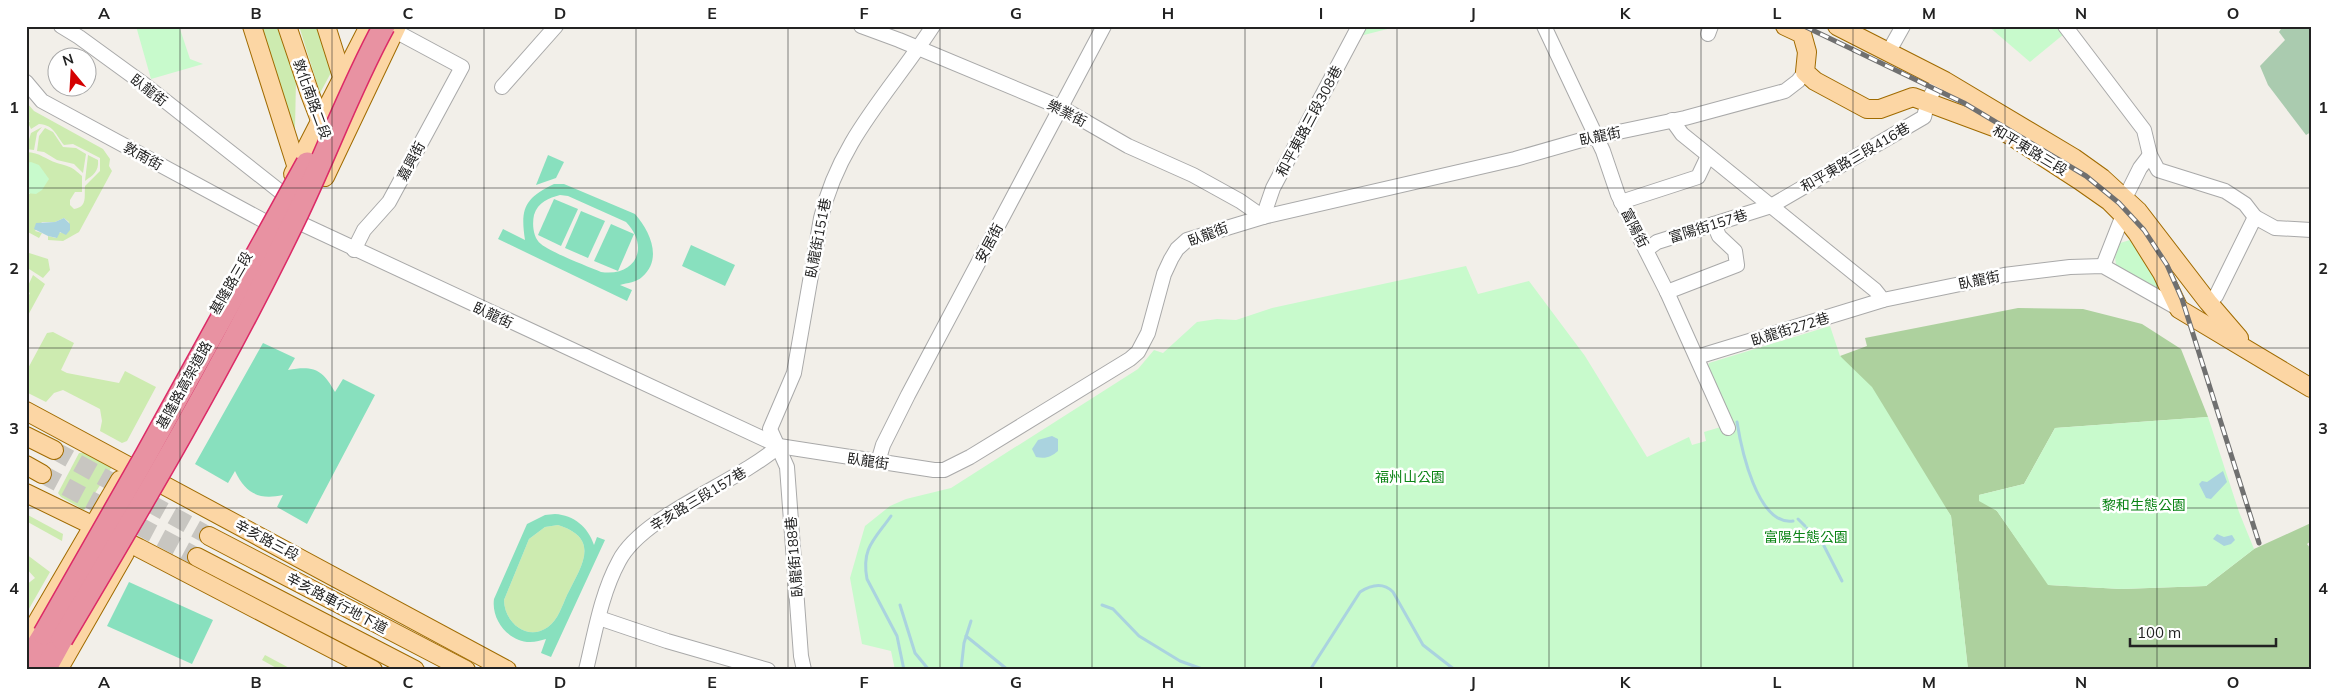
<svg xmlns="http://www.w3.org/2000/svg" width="2337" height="696" font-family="Mulish,'Noto Sans TC',sans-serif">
	<rect width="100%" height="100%" fill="#f2efe9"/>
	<g fill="#cdebb0">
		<polygon points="259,26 279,26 296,80 295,129 292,131"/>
		<polygon points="299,26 320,26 333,69 320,93"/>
		<path d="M26 102 34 111 103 149 110 159 109 166 112 171 79 232 63 241 48 240V236L56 238 57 233 65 232 69 222 64 218 55 222H42L35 231 42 233 39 238 26 231V193L30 194 26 152C41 153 45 159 57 163 70 167 71 166 82 176V192H75L70 200V205L74 209C88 207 84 196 85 186L100 171V158L73 144 64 145C56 135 54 125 39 124L31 129 28 123 30 121 26 118Z"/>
		<polygon points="42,127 37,133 34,150 26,149 31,133"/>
		<polygon points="45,128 53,132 63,147 76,148 86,154 83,173 74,164 57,160 44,152 37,151 39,136"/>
		<path d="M88 155 98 160C99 172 93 175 85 181Z"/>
		<polygon points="26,252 48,259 50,270 43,278 26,267"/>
		<polygon points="33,275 45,284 26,319 26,301 30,293 26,290"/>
		<polygon points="53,332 74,343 61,370 67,373 119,383 125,371 156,387 127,441 122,443 100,431 102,421 100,409 63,390 54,393 46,402 26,392 26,372 47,333"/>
		<polygon points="79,453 85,453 112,467 84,510 61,497 58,493"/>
		<polygon points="26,514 63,534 62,541 26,521"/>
		<path d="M558 525C602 539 581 566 567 595 562 606 558 620 548 627 527 642 504 622 504 600L529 539 545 527Z"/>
		<polygon points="26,554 50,572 26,614 26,585 35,578 26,568"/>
		<polygon points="265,655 293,670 280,670 262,660"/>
	</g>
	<polygon fill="#add19e" points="2018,308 2083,309 2142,324 2181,349 2208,417 2055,428 2024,484 1979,495 1997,511 2049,585 2121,589 2206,586 2254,549 2311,523 2311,541 2307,544 2311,549 2311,670 1968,670 1951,516 1840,356 1867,346 1865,338"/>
	<polygon fill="#aacbaf" points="2283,26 2311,26 2311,132 2306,135 2268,85 2260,66 2285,40 2279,32"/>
	<g fill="#c8facc">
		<polygon points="136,26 179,26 190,59 203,64 151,79"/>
		<polygon points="1365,26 1399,26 1360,36"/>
		<polygon points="1988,26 2058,26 2064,34 2030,62"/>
		<polygon points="31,162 39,165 49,179 42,190 36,194 26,193 26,163"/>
		<polygon points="2130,240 2151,268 2160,290 2116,265 2115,257 2120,243"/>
		<polygon points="1466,266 1478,294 1529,281 1585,356 1647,457 1689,437 1692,445 1706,441 1704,432 1724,426 1707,368 1709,363 1830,326 1840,356 1872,387 1951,516 1968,670 895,670 891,651 862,644 850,578 865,526 890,506 906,499 951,488 1138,369 1154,350 1163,353 1197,322 1217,319 1236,320 1272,308"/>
		<polygon points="2208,417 2239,512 2254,549 2206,586 2121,589 2048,585 1997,511 1979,501 1979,495 2024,484 2055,428"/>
	</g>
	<g fill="#88e0be" fill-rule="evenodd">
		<polygon points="548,155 564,162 556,178 536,185"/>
		<path d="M554 184H564L635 214C650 231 663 259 642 277 637 282 627 283 620 285L632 290 627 301 498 239 503 229 525 240C520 208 525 198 554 184ZM560 195 568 196 626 222C650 247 636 277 601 272 587 266 552 253 541 244 533 238 532 224 534 215 538 202 549 198 560 195Z"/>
		<polygon points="554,199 578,209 561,246 538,235"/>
		<polygon points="581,211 605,221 588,258 565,248"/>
		<polygon points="611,224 634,234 618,271 594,261"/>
		<polygon points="691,245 735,265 725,286 682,266"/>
		<path d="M263 343 295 358 288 370C314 365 323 370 335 392L343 379 375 395 307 524 277 507 283 495C259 500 246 494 235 471L228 483 195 464Z"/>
		<path d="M555 514C574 515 588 527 594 545L597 537 605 540 551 657 541 653 546 639C541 640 536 642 530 642 509 642 491 620 494 599L527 524 545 515ZM558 525C602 539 581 566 567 595 562 606 558 620 548 627 527 642 504 622 504 600L529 539 545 527Z"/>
		<polygon points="129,582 213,620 192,664 107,626"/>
	</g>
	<g fill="#aad3df">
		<polygon points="64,218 70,224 70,230 66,235 60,232 57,238 48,236 34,229 36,223 55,222"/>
		<path d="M1052 436 1058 439V451C1051 457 1046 459 1036 457L1032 449 1038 440Z"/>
		<polygon points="2223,471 2227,482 2211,499 2206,498 2199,484 2202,481 2207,482"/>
		<polygon points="2217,534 2224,537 2232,535 2235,540 2231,544 2224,546 2213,539"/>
	</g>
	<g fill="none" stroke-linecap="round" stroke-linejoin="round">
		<g stroke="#aad3df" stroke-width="3">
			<path d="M1737 422C1741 447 1757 526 1793 521"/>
			<path d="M891 516C875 539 861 548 867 579L897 636 904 670"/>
			<polyline points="1798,519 1805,526"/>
			<polyline points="1807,528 1822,542 1842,581"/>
			<polyline points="900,605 915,653 929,670"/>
			<polyline points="1102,605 1113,609 1139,636 1180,661 1205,670"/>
			<polyline points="966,636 1008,670"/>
			<polyline points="961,670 964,643 971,621"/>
			<path d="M1310 670 1360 592C1371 585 1383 582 1393 592L1423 645 1455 670"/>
		</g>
		<g stroke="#c8c6c1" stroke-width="18" stroke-dasharray="18 9" stroke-linecap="butt">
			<polyline points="54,450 209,536"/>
			<polyline points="42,474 197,557"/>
		</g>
		<g stroke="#a9a9a9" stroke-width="16">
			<g id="minor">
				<polyline points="61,26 79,37 145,85 282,193"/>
				<polyline points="861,26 899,40 1062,108 1128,146 1193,175 1240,201 1263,217"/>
				<polyline points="1544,26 1603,151 1618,195 1667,292 1728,428"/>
				<polyline points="2065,26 2144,130 2150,155 2158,170 2225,191 2245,204 2255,217"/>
				<polyline points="1708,34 1711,26"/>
				<polyline points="1889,51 1903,26"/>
				<polyline points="26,82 42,101 266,222"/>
				<polyline points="502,87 556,26"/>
				<polyline points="1672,120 1682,134 1875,290 1883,300 2004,275 2070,267 2103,266 2179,309"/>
				<polyline points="1621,202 1698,177 1708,156"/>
				<polyline points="1263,217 1273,188 1359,26"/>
				<polyline points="302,224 779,446 934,470 944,470 970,457 1130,359 1138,352 1148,333 1164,274 1171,259 1177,249 1187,240 1263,217 1515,159 1585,139 1685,118 1785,91 1798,81 1805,72"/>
				<polyline points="354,250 364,230 389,202 462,67 395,31"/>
				<polyline points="1646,250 1657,242 1771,206 1924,117 1928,101 1940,78"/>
				<polyline points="2103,266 2123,215 2125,198 2140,168 2150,155"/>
				<polyline points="1667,292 1737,265 1735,251 1719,236 1714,224"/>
				<polyline points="2208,302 2216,296 2255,217 2275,228 2311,230"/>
				<polyline points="1697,357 1883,300"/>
				<polyline points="878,462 883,445 908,395 1104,26"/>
				<polyline points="599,618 667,641 768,670"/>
				<path d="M586 670C595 633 601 594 619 561 643 515 737 483 779 446"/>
				<path d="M804 670 801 656 787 467 770 429 794 373 821 218C839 140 891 91 933 26"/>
			</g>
		</g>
		<g stroke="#a06b00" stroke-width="20">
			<g id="major">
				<polyline points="252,26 297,168"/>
				<polyline points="287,26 310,94 323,128"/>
				<polyline points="326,26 344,83"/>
				<polyline points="1785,26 1802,34 1807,52 1805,72 1815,81 1867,109 1880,109 1913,97 2002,130 2079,180 2109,201 2123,215 2137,233 2162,273 2179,309 2311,388"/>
				<polyline points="1837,26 1945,81 2074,158 2102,178 2138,211 2208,302 2239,338"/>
				<polyline points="293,174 369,26"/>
				<polyline points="325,177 397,26"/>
				<polyline points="26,411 507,670"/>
				<polyline points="26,436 54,450"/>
				<polyline points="26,465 42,474"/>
				<polyline points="26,493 139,548 373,670"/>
				<polyline points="209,536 466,670"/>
				<polyline points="197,557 415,670"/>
				<polyline points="26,641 120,480"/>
				<polyline points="58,670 125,553"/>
			</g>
		</g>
		<g stroke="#dc2a67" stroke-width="24">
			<g id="highway">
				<polyline points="26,663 44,634"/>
				<polyline points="45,670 62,639"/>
			</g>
		</g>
		<use href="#minor" stroke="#fff" stroke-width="14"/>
		<use href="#major" stroke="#fcd6a4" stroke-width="18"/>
		<use href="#highway" stroke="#e892a2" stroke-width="21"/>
		<g stroke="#707070" stroke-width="5">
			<polyline id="rail" points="1804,26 1964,103 2086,176 2119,203 2144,230 2167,265 2182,299 2259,543"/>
		</g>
		<use href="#rail" stroke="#fff" stroke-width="3" stroke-dasharray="9" stroke-linecap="butt"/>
		<g stroke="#dc2a67" stroke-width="24" stroke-linecap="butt">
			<g id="highway-bridge">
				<polyline points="44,634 146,455 307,163"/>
				<path d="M62 639C144 501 225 364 295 219 326 155 350 88 384 26"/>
			</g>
		</g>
		<use href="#highway-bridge" stroke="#e892a2" stroke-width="21"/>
	</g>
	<path fill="none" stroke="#222" stroke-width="1" stroke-opacity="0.55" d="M180 26V670M332 26V670M484 26V670M636 26V670M788 26V670M940 26V670M1092 26V670M1245 26V670M1397 26V670M1549 26V670M1701 26V670M1853 26V670M2005 26V670M2157 26V670M26 188H2311M26 348H2311M26 508H2311"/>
	<g text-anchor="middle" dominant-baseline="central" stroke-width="5" stroke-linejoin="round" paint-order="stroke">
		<g font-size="14" fill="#222" stroke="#fff">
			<text transform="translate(149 90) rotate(38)">臥龍街</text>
			<text transform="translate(312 99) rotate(70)">敦化南路二段</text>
			<text transform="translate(1067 113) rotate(27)">樂業街</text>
			<text transform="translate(1309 121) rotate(-62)">和平東路三段308巷</text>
			<text transform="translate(1600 136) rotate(-12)">臥龍街</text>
			<text transform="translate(2030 150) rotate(31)">和平東路三段</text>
			<text transform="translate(143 156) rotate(29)">敦南街</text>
			<text transform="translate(1855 157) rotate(-30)">和平東路三段416巷</text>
			<text transform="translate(411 161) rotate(-62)">嘉興街</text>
			<text transform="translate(1708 226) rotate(-17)">富陽街157巷</text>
			<text transform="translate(1635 228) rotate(63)">富陽街</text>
			<text transform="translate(1208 234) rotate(-21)">臥龍街</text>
			<text transform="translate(818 238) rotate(-79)">臥龍街151巷</text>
			<text transform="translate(989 243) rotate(-62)">安居街</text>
			<text transform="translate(1979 280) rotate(-12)">臥龍街</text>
			<text transform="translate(231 283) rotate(-60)">基隆路三段</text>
			<text transform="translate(493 315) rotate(25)">臥龍街</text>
			<text transform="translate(1790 329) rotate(-17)">臥龍街272巷</text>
			<text transform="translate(184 385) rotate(-61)">基隆路高架道路</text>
			<text transform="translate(868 461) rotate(8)">臥龍街</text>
			<text transform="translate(698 499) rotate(-31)">辛亥路三段157巷</text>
			<text transform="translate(267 540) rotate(28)">辛亥路三段</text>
			<text transform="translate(794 557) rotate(-95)">臥龍街188巷</text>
			<text transform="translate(337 603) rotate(28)">辛亥路車行地下道</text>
		</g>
		<g font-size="14" fill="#0c8416" stroke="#fff">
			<text x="1410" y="477">福州山公園</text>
			<text x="2144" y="505">黎和生態公園</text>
			<text x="1806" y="537">富陽生態公園</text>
		</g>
	</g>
	<rect width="2337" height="696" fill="none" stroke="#ffffff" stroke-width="55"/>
	<g transform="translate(72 72) rotate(342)"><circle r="24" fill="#ffffff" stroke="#a7a7a7"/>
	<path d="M0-4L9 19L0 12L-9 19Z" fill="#d40000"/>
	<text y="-8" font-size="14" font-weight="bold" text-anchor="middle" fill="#222222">N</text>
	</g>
	<path d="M2130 638v8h146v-8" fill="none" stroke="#222222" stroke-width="2.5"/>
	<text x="2137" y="638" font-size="15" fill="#222222" stroke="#ffffff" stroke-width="4" paint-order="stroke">100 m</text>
	<rect x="28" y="28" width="2282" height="640" fill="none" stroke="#222" stroke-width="2"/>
	<g font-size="16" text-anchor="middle" font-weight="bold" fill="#222">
		<text x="104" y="19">A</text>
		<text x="256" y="19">B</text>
		<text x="408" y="19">C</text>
		<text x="560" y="19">D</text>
		<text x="712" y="19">E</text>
		<text x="864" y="19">F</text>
		<text x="1016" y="19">G</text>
		<text x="1168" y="19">H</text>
		<text x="1321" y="19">I</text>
		<text x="1473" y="19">J</text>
		<text x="1625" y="19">K</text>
		<text x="1777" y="19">L</text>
		<text x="1929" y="19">M</text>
		<text x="2081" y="19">N</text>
		<text x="2233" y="19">O</text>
		<text x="14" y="113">1</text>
		<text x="2323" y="113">1</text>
		<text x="14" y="274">2</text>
		<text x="2323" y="274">2</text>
		<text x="14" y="434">3</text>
		<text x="2323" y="434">3</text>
		<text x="14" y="594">4</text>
		<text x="2323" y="594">4</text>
		<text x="104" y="688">A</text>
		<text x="256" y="688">B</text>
		<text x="408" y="688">C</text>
		<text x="560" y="688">D</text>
		<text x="712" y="688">E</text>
		<text x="864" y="688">F</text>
		<text x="1016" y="688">G</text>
		<text x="1168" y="688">H</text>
		<text x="1321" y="688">I</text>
		<text x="1473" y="688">J</text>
		<text x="1625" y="688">K</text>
		<text x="1777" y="688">L</text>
		<text x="1929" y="688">M</text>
		<text x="2081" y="688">N</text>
		<text x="2233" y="688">O</text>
	</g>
</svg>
